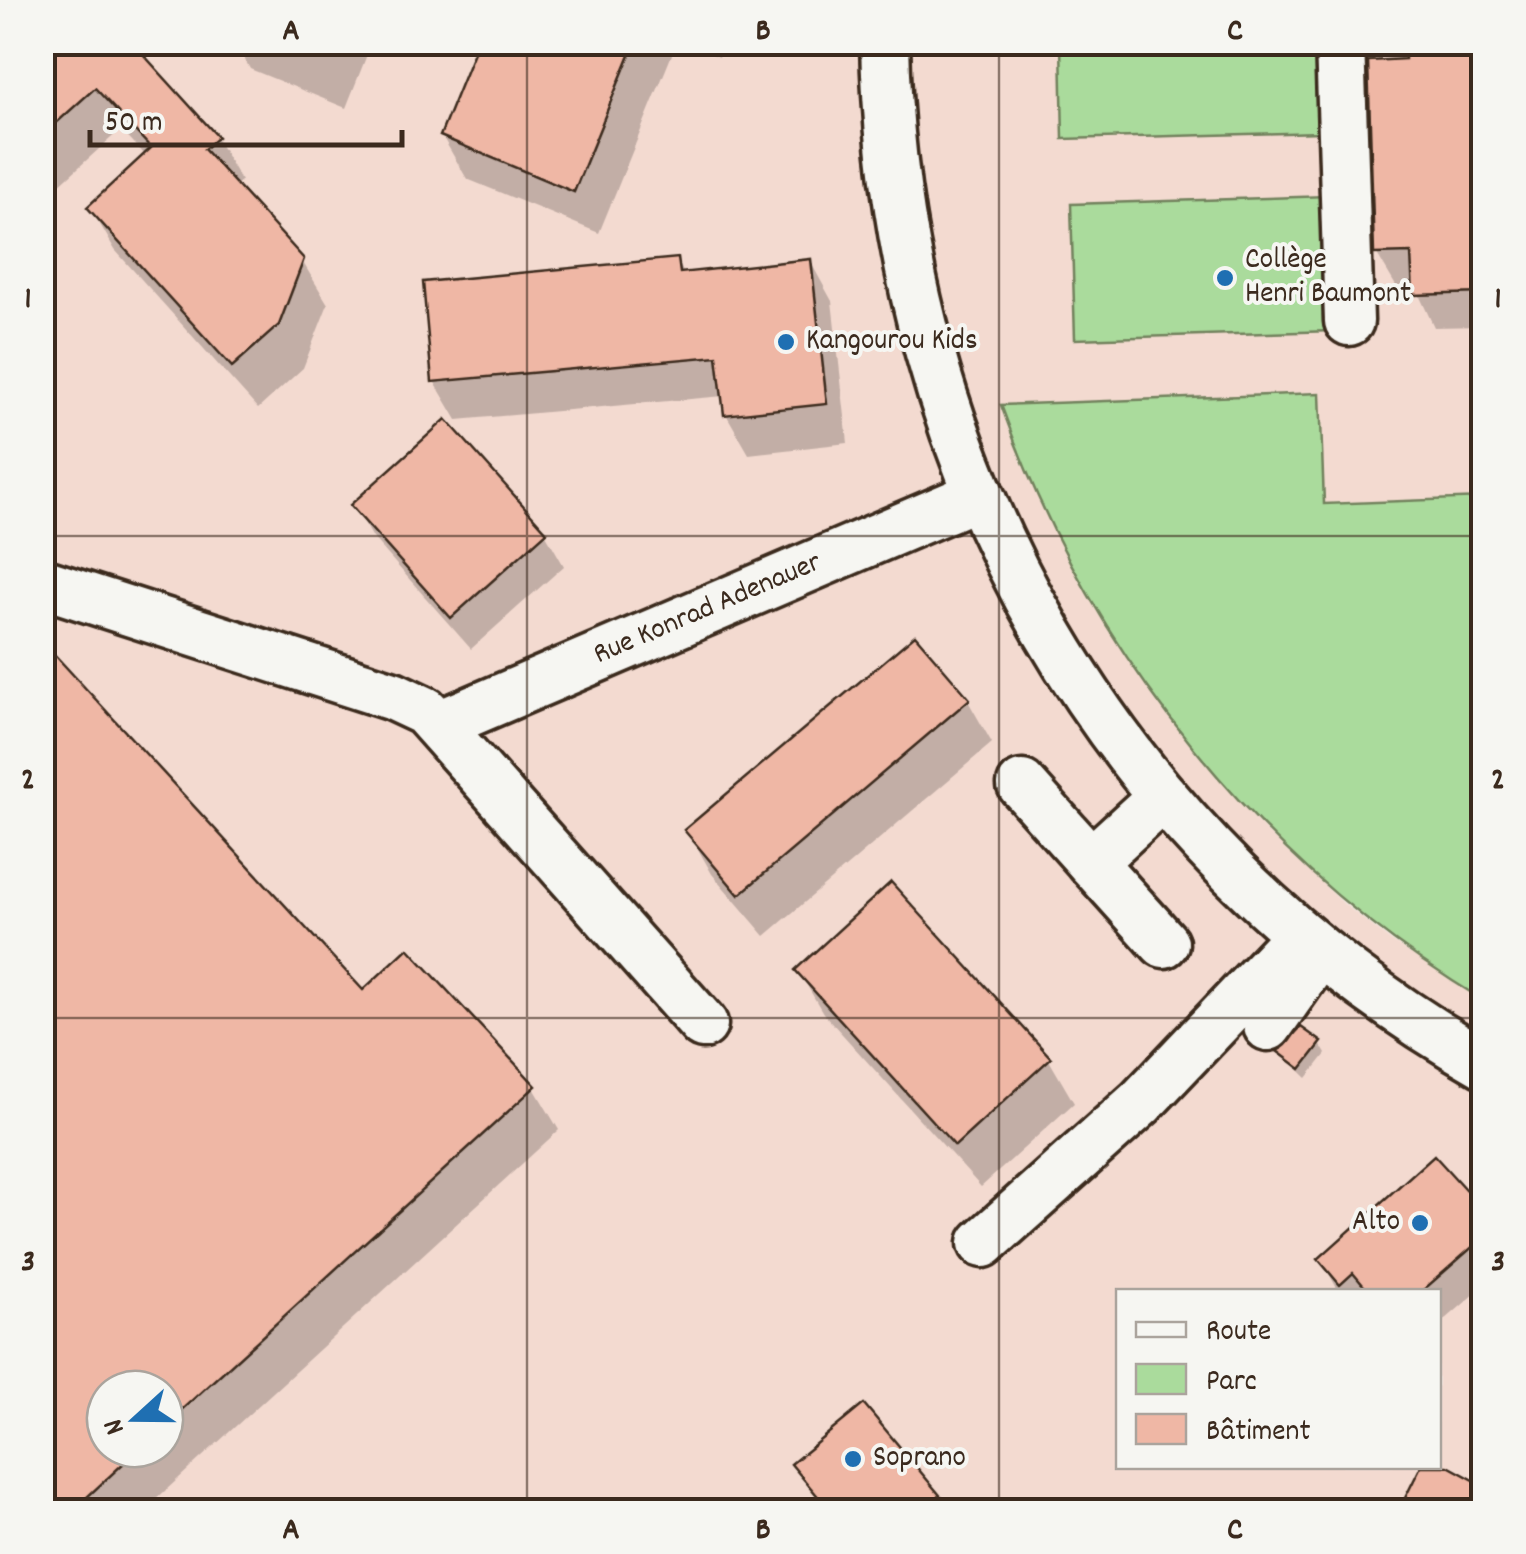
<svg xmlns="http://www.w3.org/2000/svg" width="1526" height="1554" font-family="Dekko,sans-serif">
	<rect width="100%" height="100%" fill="#f5e9e3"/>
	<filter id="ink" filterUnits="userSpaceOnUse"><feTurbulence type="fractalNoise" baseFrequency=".01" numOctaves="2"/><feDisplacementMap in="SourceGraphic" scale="20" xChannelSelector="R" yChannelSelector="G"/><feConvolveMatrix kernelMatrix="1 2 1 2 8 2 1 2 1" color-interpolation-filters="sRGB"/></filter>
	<g filter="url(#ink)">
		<path fill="#f3dad0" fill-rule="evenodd" d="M42 43H1483V498L1323 504 1319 393 1020 459 1069 560 1110 632 1214 773 1264 829 1344 904 1391 941 1483 1000V1511H43ZM1118 1292H1438V1466H1118ZM105 1389H165V1449H105Z"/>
		<g fill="#aadb9c" stroke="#72825d" stroke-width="2.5">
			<polygon points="1061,43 1318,43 1320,132 1063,139"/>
			<polygon points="1328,196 1333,331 1075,339 1071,204"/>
			<path d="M1320 393 1324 504 1483 498V1000C1259 865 1089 652 1001 405Z"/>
		</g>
		<g fill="#0003" fill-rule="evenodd">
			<polygon points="42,42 216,138 241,181 234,187 302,261 328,304 303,368 258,409 115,250 90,207 146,156 121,129 57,187 42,171"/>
			<polygon points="235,42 372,42 346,108 250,69"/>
			<polygon points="481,42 677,42 599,233 467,179 442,136"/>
			<polygon points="685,42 725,42 719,57"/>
			<polygon points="1484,42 1484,326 1434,327 1415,286 1396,286 1377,254 1408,61"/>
			<polygon points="677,261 685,275 810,261 832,301 848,443 749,454 726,414 724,396 457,420 434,381"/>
			<polygon points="354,505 545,533 564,566 471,649 373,538"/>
			<path d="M42 653 363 994 408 952 534 1088 559 1130 142 1512H42ZM105 1389H165V1449H105Z"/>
			<polygon points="968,701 992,743 765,936 712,874 688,831"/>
			<polygon points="798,970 1049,1060 1074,1103 981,1187 823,1013"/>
			<polygon points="1320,1044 1326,1054 1307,1078 1280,1052"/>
			<polygon points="1484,1214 1484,1286 1438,1326 1438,1292 1339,1292 1321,1259"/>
			<polygon points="795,1464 950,1512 826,1512"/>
			<polygon points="1438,1464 1481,1487 1484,1512 1400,1512"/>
		</g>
		<g fill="#efb7a5" stroke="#3b2a1e" stroke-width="2.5">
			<polygon points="42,42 132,42 218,137 204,149 304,259 279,325 232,367 87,207 151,148 95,88 42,136"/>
			<polygon points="478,42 635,42 574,192 440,136"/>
			<polygon points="1405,42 1484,42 1484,293 1413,295 1411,253 1374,254 1368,61 1405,59"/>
			<polygon points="678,258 680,273 811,259 827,404 724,415 717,356 432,382 423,282"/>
			<polygon points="446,419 547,532 451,618 350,505"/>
			<polygon points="915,635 970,699 739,895 684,830"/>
			<polygon points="42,641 363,990 408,948 536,1086 165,1425 165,1389 105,1389 105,1449 139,1449 71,1512 42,1512"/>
			<polygon points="891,882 1051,1058 955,1146 795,970"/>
			<polygon points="1301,1027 1322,1042 1301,1069 1277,1051"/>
			<polygon points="1434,1155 1484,1210 1484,1237 1421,1292 1369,1292 1353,1273 1340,1285 1318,1259"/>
			<polygon points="864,1404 954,1512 831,1512 791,1464"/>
			<polygon points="1421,1466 1448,1466 1483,1485 1468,1512 1398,1512"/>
		</g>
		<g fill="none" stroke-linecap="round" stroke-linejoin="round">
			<g stroke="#3b2a1e" stroke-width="55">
				<g id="minor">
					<path d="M885 42C893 468 1112 851 1484 1063"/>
					<polyline points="1340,42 1349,321"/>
					<polyline points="42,583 393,696 425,711 703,1024"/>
					<polyline points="439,725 978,495"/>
					<polyline points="1022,785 1091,862"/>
					<polyline points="1163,796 1091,862 1164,943"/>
					<polyline points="1268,1026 1320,952"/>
					<polyline points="983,1243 1141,1102 1300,935"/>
				</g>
			</g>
			<use href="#minor" stroke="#f6f6f2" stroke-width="48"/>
		</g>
	</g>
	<path fill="none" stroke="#3b2a1e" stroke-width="2.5" stroke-opacity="0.55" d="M527 42V1512M999 42V1512M42 536H1484M42 1018H1484"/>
	<g fill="#1f6fb2" stroke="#f6f6f2" stroke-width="4">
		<circle cx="1225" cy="278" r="10"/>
		<circle cx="786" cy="342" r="10"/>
		<circle cx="1420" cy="1223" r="10"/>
		<circle cx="853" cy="1459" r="10"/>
	</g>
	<g text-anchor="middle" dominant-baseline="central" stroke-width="8" stroke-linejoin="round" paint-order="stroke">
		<g font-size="30" fill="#3b2a1e" stroke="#f6f6f2" text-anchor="start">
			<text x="1245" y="261">Collège<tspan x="1245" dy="34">Henri Baumont</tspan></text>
			<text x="806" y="342">Kangourou Kids</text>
			<text x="1400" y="1223" text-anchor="end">Alto</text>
			<text x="873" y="1459">Soprano</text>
		</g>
		<g font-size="30" fill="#3b2a1e" stroke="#f6f6f2">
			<text transform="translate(708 610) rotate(-23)">Rue Konrad Adenauer</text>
		</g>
	</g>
	<rect width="1526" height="1554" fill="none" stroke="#f6f6f2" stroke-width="110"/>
	<rect x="1116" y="1289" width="325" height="180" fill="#f6f6f2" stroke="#aba49d" stroke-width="2.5"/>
	<rect x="1136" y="1322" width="50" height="15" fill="#f6f6f2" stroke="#aba49d" stroke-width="2.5"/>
	<text x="1206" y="1339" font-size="30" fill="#3b2a1e">Route</text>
	<rect x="1136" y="1364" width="50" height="30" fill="#aadb9c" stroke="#aba49d" stroke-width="2.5"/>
	<text x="1206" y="1389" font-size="30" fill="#3b2a1e">Parc</text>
	<rect x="1136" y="1414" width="50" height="30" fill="#efb7a5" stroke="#aba49d" stroke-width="2.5"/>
	<text x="1206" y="1439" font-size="30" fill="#3b2a1e">Bâtiment</text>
	<g transform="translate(135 1419) rotate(249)"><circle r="48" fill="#f6f6f2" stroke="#aba49d" stroke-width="2.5"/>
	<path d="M0-8L18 38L0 25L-18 38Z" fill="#1f6fb2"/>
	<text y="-15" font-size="28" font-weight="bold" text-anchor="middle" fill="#3b2a1e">N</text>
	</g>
	<path d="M90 130v15h312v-15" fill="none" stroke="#3b2a1e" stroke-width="5"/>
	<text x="105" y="130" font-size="30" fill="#3b2a1e" stroke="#f6f6f2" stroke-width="8" paint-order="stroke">50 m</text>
	<rect x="55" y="55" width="1416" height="1444" fill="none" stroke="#3b2a1e" stroke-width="4"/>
	<g font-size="32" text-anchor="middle" font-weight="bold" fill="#3b2a1e">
		<text x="291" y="39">A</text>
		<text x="763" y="39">B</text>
		<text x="1235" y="39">C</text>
		<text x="28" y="307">1</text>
		<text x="1498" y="307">1</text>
		<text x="28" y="788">2</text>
		<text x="1498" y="788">2</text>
		<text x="28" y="1270">3</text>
		<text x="1498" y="1270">3</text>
		<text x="291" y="1538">A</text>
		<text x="763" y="1538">B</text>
		<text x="1235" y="1538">C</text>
	</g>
</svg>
